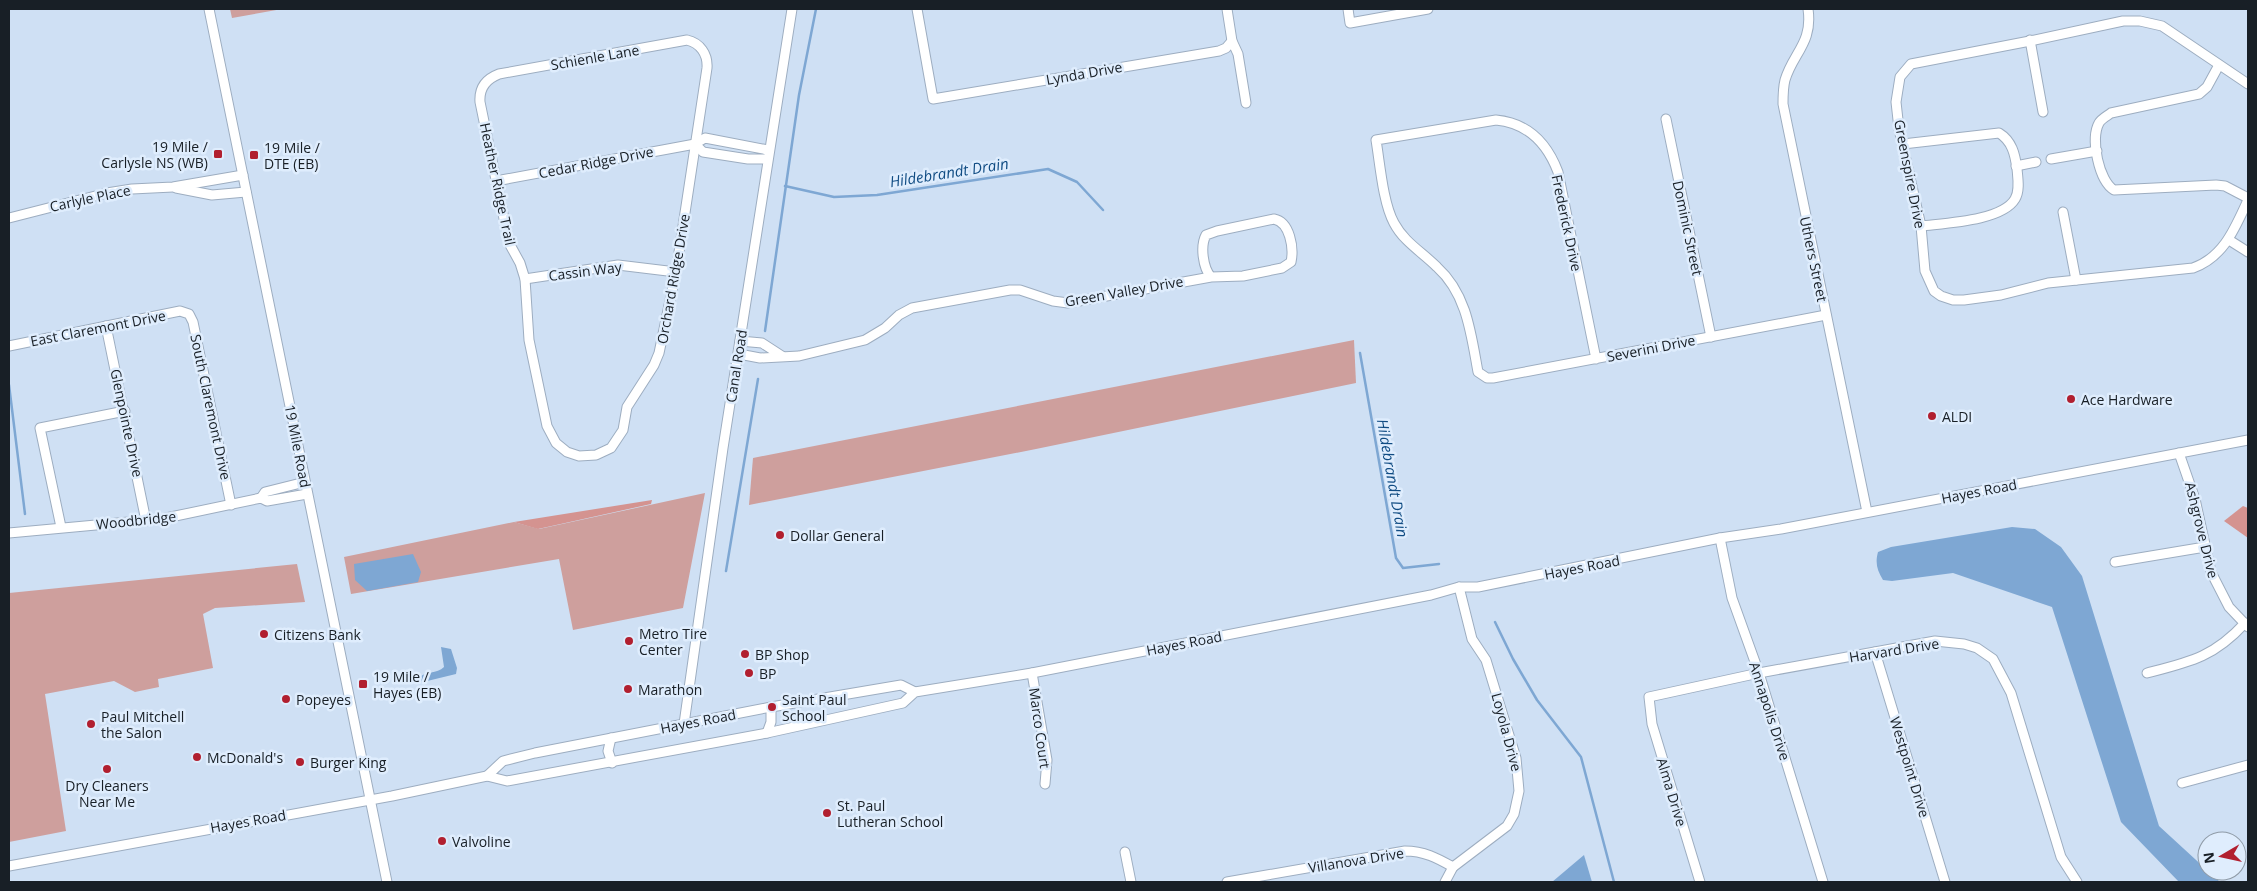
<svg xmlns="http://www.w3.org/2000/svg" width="2257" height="891" font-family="'Open Sans',sans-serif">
	<rect width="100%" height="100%" fill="#cfe0f4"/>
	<g fill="#ce9f9d">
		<polygon points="230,9 282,9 232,18"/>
		<polygon points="1354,340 1356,383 1036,449 749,505 753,458"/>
		<polygon points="705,493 683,608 573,630 559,559 351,594 344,557 514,522 539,529"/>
		<polygon points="297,564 305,602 215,608 203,614 213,668 158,679 159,687 135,692 114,681 45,694 66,831 9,842 9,593"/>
	</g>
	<g fill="#d49390">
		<polygon points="652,500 651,504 538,529 514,522"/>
		<polygon points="2243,506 2248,508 2248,538 2224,521"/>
	</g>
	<g fill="#7ea7d3">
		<path d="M2012 527 2035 529 2061 547 2082 576 2159 826 2220 882H2179L2121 822 2052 607 1953 573 1892 581 1883 580C1877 570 1875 563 1878 552L1891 547Z"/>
		<polygon points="413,554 421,572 418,582 367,591 355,580 354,564"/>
		<path d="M441 647 451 649 457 668 456 674 419 683V678C425 671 437 674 444 667Z"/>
		<polygon points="1584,855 1592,882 1552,882"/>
	</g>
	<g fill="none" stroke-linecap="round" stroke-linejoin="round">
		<g stroke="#7ea7d3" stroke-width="2.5">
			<polyline points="785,186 834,197 877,195 1048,169 1077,182 1103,210"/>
			<polyline points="765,331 799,95 816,9"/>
			<polyline points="1360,353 1396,558 1403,568 1439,564"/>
			<polyline points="9,385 25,514"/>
			<polyline points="726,571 758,379"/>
			<polyline points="1495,622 1513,659 1537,700 1581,757 1614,882"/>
		</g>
		<g stroke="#9dadc0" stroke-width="11">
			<g id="minor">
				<polyline points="209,9 387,882"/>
				<polyline points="917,9 933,99 1219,51 1226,48 1232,41"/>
				<polyline points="1227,9 1232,41 1238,54 1246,103"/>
				<polyline points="1348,9 1350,23 1428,9"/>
				<path d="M1808 9C1813 43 1793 53 1785 80 1783 88 1783 96 1783 104L1867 512"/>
				<path d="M687 40C700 43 708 54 707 68L676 272 659 353 654 365 627 407 623 430 611 448 596 455 579 456 567 452 556 443 547 426 529 340 525 279 520 263 509 243 480 102C479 88 486 79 499 74Z"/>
				<polyline points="2030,40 2043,112"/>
				<path d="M2219 65 2207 87 2199 94 2111 113C2107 116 2101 119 2099 123 2090 139 2099 181 2114 190L2216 185 2225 186 2248 198"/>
				<path d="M2248 84 2162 26 2140 21H2123L2030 41 1911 64 1900 77 1896 102 1899 129 1921 226 1925 271 1934 291 1941 296 1953 300H1964L2001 295 2048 283 2193 268C2224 257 2235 228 2248 200"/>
				<polyline points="1666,119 1711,337"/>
				<path d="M1903 144 1999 133C2012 141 2015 154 2017 169 2018 179 2020 191 2015 199 2002 221 1945 223 1921 226"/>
				<polyline points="767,159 748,159 703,152 695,144 705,138 768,150"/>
				<polyline points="2051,159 2097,151"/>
				<polyline points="2016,166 2036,162"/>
				<polyline points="496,181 695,144"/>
				<polyline points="176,188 212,195 246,192"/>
				<polyline points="2063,212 2076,280"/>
				<polyline points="9,218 107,193 132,189 173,187 243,175"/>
				<polyline points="2229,240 2248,252"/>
				<polyline points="525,279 618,265 676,272"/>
				<polyline points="106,326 146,521"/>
				<polyline points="740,341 762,343 782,356"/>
				<polyline points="9,346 180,311 189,314 193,322 231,505"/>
				<path d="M739 354 760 358 799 356 865 340 885 328 899 315 912 308 1010 290H1020L1053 301 1068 303 1211 277 1243 276 1282 268 1291 262C1294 248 1290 222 1274 219L1217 231 1206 235C1200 246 1203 268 1211 277"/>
				<path d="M1596 359 1558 172C1547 143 1528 123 1496 120L1376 140C1380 164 1383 203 1394 223 1404 242 1422 252 1437 267 1467 294 1471 334 1478 372L1487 378H1493C1604 357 1715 336 1826 315"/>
				<polyline points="2179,453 2195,499 2211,572 2229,607 2248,627"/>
				<polyline points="261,498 265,492 305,482"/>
				<polyline points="61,527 40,428 125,411"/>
				<polyline points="9,533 161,519 261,498 267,501 307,494"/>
				<polyline points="1720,538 1732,598 1759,673 1823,882"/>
				<polyline points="2115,562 2205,547"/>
				<polyline points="1875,652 1945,882"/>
				<polyline points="1032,673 1047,760 1045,784"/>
				<path d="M2147 673C2190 662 2214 657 2245 623"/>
				<polyline points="684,724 723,448 792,9"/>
				<polyline points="767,733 771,722 771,707"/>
				<polyline points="611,738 608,751 612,763"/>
				<polyline points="487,776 503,761 535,753 771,707 901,685 915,692"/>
				<polyline points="2182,783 2248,765"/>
				<polyline points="1125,852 1131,882"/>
				<polyline points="9,866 392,796 487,776 507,781 767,733 903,703 915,692 1032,673 1431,595 1459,587 1478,587 1720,538 1781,529 2248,440"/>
				<path d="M1227 882 1405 851C1424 851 1437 858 1453 867"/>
				<polyline points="1445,882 1453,867 1507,826 1514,814 1519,791 1516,758 1486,660 1472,639 1459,587"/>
				<polyline points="1700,882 1652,724 1649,697 1759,673 1935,641 1964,644 1977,648 1993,659 2011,693 2061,857 2077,882"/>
			</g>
		</g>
		<use href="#minor" stroke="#fff" stroke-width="9"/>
	</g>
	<g fill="#b11f2f" stroke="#dfedfd" stroke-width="2">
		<rect x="213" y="149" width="10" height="10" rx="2.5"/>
		<rect x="249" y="150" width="10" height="10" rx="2.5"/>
		<circle cx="2071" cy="399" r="5"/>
		<circle cx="1932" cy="416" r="5"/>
		<circle cx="780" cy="535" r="5"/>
		<circle cx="264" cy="634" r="5"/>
		<circle cx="629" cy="641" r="5"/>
		<circle cx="745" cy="654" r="5"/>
		<circle cx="749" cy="673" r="5"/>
		<rect x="358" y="679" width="10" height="10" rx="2.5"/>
		<circle cx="628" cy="689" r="5"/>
		<circle cx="286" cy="699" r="5"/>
		<circle cx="772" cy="707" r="5"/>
		<circle cx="91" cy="724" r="5"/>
		<circle cx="197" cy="757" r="5"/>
		<circle cx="300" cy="762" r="5"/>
		<circle cx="107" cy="769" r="5"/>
		<circle cx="827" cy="813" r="5"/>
		<circle cx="442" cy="841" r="5"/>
	</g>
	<g text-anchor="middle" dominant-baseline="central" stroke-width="5" stroke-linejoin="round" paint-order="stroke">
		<g font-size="14" fill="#181f26" stroke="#dfedfd">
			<text transform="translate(595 57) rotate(-10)">Schienle Lane</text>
			<text transform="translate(1084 73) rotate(-10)">Lynda Drive</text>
			<text transform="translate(596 162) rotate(-11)">Cedar Ridge Drive</text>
			<text transform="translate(1910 174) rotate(79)">Greenspire Drive</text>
			<text transform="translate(498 184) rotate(78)">Heather Ridge Trail</text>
			<text transform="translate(90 198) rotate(-12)">Carlyle Place</text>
			<text transform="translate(1567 223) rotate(78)">Frederick Drive</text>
			<text transform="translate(1688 228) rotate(78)">Dominic Street</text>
			<text transform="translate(1814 259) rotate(78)">Uthers Street</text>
			<text transform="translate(585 271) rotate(-7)">Cassin Way</text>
			<text transform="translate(673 279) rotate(-80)">Orchard Ridge Drive</text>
			<text transform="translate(1124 291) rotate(-10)">Green Valley Drive</text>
			<text transform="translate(98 328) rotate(-11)">East Claremont Drive</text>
			<text transform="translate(1651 348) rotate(-11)">Severini Drive</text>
			<text transform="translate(736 366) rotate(-81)">Canal Road</text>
			<text transform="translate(211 407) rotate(78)">South Claremont Drive</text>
			<text transform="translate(127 423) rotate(78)">Glenpointe Drive</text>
			<text transform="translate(298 446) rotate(79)">19 Mile Road</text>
			<text transform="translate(1979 491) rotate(-11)">Hayes Road</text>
			<text transform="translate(136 520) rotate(-6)">Woodbridge</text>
			<text transform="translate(2202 530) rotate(76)">Ashgrove Drive</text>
			<text transform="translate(1582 567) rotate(-11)">Hayes Road</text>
			<text transform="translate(1184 643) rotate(-11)">Hayes Road</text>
			<text transform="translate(1894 650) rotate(-9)">Harvard Drive</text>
			<text transform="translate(1770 711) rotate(72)">Annapolis Drive</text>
			<text transform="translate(698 721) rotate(-11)">Hayes Road</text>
			<text transform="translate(1040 728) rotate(82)">Marco Court</text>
			<text transform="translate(1507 732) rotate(75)">Loyola Drive</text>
			<text transform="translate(1910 767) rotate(73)">Westpoint Drive</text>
			<text transform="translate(1672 792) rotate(73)">Alma Drive</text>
			<text transform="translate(248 821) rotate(-10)">Hayes Road</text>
			<text transform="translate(1356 860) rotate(-9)">Villanova Drive</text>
		</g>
		<g font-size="14" fill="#181f26" stroke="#dfedfd" text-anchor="start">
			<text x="208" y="146" text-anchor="end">19 Mile /<tspan x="208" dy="16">Carlysle NS (WB)</tspan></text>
			<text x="264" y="147">19 Mile /<tspan x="264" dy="16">DTE (EB)</tspan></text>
			<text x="2081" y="399">Ace Hardware</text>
			<text x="1942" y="416">ALDI</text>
			<text x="790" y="535">Dollar General</text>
			<text x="639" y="633">Metro Tire<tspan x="639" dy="16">Center</tspan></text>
			<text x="274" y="634">Citizens Bank</text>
			<text x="755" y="654">BP Shop</text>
			<text x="759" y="673">BP</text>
			<text x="373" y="676">19 Mile /<tspan x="373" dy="16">Hayes (EB)</tspan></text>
			<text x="638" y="689">Marathon</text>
			<text x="296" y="699">Popeyes</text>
			<text x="782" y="699">Saint Paul<tspan x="782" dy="16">School</tspan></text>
			<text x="101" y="716">Paul Mitchell<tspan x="101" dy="16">the Salon</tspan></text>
			<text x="207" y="757">McDonald's</text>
			<text x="310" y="762">Burger King</text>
			<text x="107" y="785" text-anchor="middle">Dry Cleaners<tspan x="107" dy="16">Near Me</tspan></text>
			<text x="837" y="805">St. Paul<tspan x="837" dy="16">Lutheran School</tspan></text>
			<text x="452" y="841">Valvoline</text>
		</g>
		<g font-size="15" font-style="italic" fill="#104c83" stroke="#dfedfd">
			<text transform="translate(949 172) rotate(-9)">Hildebrandt Drain</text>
			<text transform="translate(1393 478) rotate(80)">Hildebrandt Drain</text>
		</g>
	</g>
	<rect width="2257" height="891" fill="none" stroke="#181f26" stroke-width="20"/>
	<g transform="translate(2222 856) rotate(261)"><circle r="24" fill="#dfedfd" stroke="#8f9ba7"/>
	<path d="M0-4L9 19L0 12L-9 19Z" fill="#b11f2f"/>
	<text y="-8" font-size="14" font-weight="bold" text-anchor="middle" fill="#181f26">N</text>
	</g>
</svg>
